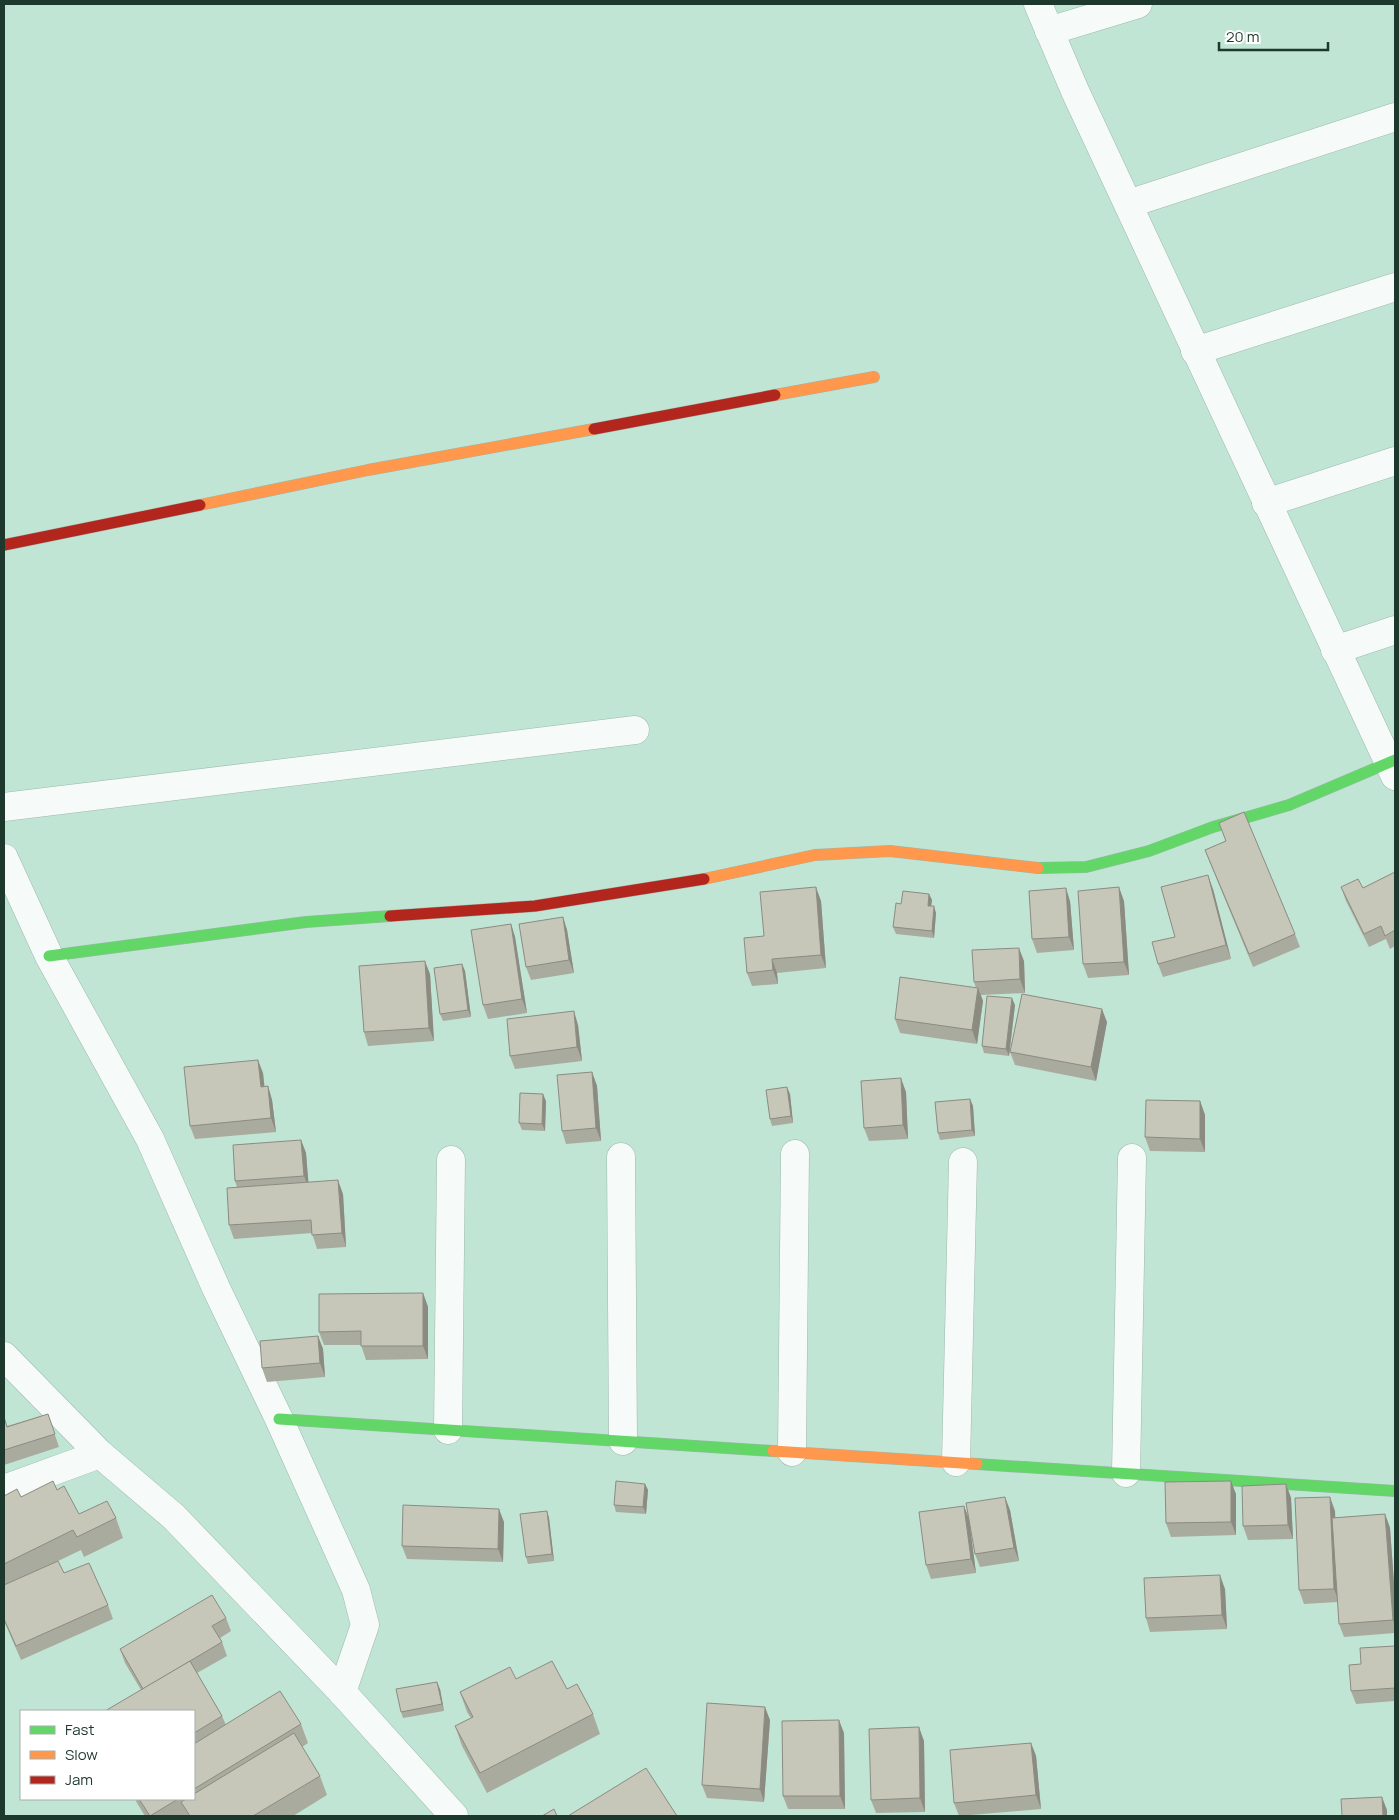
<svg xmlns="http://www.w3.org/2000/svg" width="1399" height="1820" font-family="Manrope,sans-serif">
	<rect width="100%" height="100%" fill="#c1e5d4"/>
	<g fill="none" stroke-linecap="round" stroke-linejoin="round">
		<g stroke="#9cb9ac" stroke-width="29">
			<g id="street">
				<polyline points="1038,4 1075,91 1395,776"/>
				<polyline points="1049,31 1138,4"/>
				<polyline points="1128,204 1395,117"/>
				<polyline points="1195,351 1395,287"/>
				<polyline points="1266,503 1395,461"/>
				<polyline points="1335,650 1395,630"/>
				<polyline points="4,807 635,730"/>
				<polyline points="4,858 49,956 150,1139 216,1288 279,1419 356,1590 365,1625 342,1692"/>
				<polyline points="621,1157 623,1441"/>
				<polyline points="4,1356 100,1454 174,1517 342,1692 454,1816"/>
				<polyline points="448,1430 451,1160"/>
				<polyline points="792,1452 795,1154"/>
				<polyline points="956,1462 963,1162"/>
				<polyline points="1126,1473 1132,1158"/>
				<polyline points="4,1489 100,1454"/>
			</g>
		</g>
		<g stroke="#9cb9ac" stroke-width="12">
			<g id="fast">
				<polyline points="1038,868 1086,867 1149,851 1213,827 1289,805 1395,760"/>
				<polyline points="49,956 306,922 390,916"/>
				<polyline points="279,1419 773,1451"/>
				<polyline points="977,1464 1395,1491"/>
			</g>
		</g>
		<g stroke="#9cb9ac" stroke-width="12">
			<g id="slow">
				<polyline points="775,395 874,377"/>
				<polyline points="200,505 368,470 594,429"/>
				<polyline points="704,879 815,855 890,851 1038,868"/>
				<polyline points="773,1451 977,1464"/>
			</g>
		</g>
		<g stroke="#9cb9ac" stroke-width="12">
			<g id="jam">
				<polyline points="594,429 775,395"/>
				<polyline points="4,545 200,505"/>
				<polyline points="390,916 535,906 704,879"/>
			</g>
		</g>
		<use href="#street" stroke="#f6fbf9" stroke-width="28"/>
		<use href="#fast" stroke="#63d668" stroke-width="11"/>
		<use href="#slow" stroke="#ff974d" stroke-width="11"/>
		<use href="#jam" stroke="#b3261e" stroke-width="11"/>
	</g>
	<g fill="#aaab9f">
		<polygon points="1219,823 1295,934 1300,947 1253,967 1210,863 1205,850 1226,841"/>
		<polygon points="1395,872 1395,946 1390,949 1386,939 1369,947 1346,901 1341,887 1363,888"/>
		<polygon points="1213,889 1231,959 1163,977 1158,964 1175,937"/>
		<polygon points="929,894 932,900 931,906 936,913 934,938 896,934 893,927 901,904"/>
		<polygon points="821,901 826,968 777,973 778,984 752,986 747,973 764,936"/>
		<polygon points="1070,901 1074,950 1037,953 1032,939"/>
		<polygon points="1124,901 1129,975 1088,978 1083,964"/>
		<polygon points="563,917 567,930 574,973 531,980 526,967"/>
		<polygon points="511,924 515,937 527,1013 488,1019 483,1005"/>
		<polygon points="1024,961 1025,993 981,995 983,1001 977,1044 900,1033 895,1019 976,988 974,982"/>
		<polygon points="462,964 465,971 471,1017 443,1021 440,1014"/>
		<polygon points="430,974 434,1041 368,1046 364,1032"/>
		<polygon points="1015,1005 1009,1056 984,1053 982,1046"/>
		<polygon points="1107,1022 1096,1081 1015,1065 1010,1052"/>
		<polygon points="578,1025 582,1061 515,1069 510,1056"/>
		<polygon points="592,1072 597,1086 601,1141 566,1144 562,1131"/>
		<polygon points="263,1073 264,1087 268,1086 272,1100 276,1132 195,1139 190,1126"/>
		<polygon points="906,1092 908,1139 869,1141 864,1128"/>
		<polygon points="790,1094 793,1123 772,1126 770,1119"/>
		<polygon points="970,1099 973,1106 975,1136 940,1140 938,1133"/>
		<polygon points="546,1101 545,1131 522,1130 519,1123"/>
		<polygon points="1200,1101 1205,1115 1205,1152 1150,1151 1145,1137"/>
		<polygon points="301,1140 306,1153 308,1182 343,1194 346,1247 317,1249 312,1233 234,1239 229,1225 237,1187 235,1181"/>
		<polygon points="423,1293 428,1307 428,1359 366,1360 361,1345 324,1345 319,1332"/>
		<polygon points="318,1336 323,1349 325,1377 267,1382 262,1368"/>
		<polygon points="48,1414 59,1447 4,1465 4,1416 7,1426"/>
		<polygon points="645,1484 648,1490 646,1514 616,1512 614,1505"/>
		<polygon points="1286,1484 1291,1498 1293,1539 1248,1540 1243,1526"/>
		<polygon points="57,1490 79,1514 116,1518 123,1538 84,1557 81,1550 56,1562 64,1573 108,1605 113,1619 21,1660 4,1621 4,1496 21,1497"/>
		<polygon points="1236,1494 1236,1535 1171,1537 1166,1523"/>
		<polygon points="964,1506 969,1519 1010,1510 1019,1561 980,1567 975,1554 969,1520 976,1573 931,1579 926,1565"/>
		<polygon points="547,1511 549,1518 554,1561 528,1564 526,1557"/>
		<polygon points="1335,1511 1335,1518 1385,1514 1390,1528 1395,1597 1395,1633 1344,1637 1339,1624 1338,1602 1304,1604 1299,1590"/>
		<polygon points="504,1522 503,1562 407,1559 402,1546"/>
		<polygon points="1225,1589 1227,1629 1150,1632 1146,1618"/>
		<polygon points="226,1618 231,1631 220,1638 222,1642 227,1656 197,1673 222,1716 226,1725 301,1724 308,1743 302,1747 320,1776 327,1795 293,1816 145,1816 137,1803 135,1799 194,1799 194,1711 141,1690 125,1663 120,1649"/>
		<polygon points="1395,1646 1395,1701 1356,1704 1351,1691 1361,1664"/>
		<polygon points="516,1679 593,1714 600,1734 487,1793 462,1746 455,1726 471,1718 467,1712 460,1692"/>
		<polygon points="440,1689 444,1711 403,1718 401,1712"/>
		<polygon points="770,1720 764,1802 707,1798 702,1785"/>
		<polygon points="844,1733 845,1809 788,1809 783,1796"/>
		<polygon points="924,1741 925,1812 876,1813 871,1800"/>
		<polygon points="1031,1743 1036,1756 1041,1809 959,1816 954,1803"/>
	</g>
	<g fill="#8b8b82">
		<polygon points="1208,875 1213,889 1231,959 1226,945"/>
		<polygon points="816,887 821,901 826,968 821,955"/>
		<polygon points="1119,887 1124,901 1129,975 1124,962"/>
		<polygon points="1066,888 1070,901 1074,950 1069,937"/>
		<polygon points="929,894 932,900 930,913 928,906"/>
		<polygon points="934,906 936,913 934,938 932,931"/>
		<polygon points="563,917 567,930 574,973 569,960"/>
		<polygon points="511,924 515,937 527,1013 522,999"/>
		<polygon points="1019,948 1024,961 1025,993 1020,979"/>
		<polygon points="772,959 777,973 778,984 773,970"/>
		<polygon points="425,961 430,974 434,1041 429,1028"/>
		<polygon points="462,964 465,971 471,1017 468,1010"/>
		<polygon points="978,988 983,1001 977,1044 972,1030"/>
		<polygon points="1012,998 1015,1005 1009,1056 1006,1049"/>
		<polygon points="1102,1009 1107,1022 1096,1081 1091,1067"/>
		<polygon points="574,1011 578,1025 582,1061 577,1047"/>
		<polygon points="258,1060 263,1073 266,1100 261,1087"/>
		<polygon points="592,1072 597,1086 601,1141 596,1128"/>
		<polygon points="901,1078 906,1092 908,1139 903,1125"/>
		<polygon points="268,1086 272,1100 276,1132 271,1118"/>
		<polygon points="787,1087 790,1094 793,1123 791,1116"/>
		<polygon points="543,1094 546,1101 545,1131 542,1124"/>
		<polygon points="970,1099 973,1106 975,1136 972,1130"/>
		<polygon points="1200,1101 1205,1115 1205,1152 1200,1139"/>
		<polygon points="301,1140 306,1153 309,1189 304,1176"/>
		<polygon points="338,1180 343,1194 346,1247 342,1233"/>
		<polygon points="423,1293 428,1307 428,1359 423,1346"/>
		<polygon points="318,1336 323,1349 325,1377 320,1363"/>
		<polygon points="1231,1481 1236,1494 1236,1535 1231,1522"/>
		<polygon points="645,1484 648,1490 646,1514 643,1507"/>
		<polygon points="1286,1484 1291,1498 1293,1539 1288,1525"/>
		<polygon points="1005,1497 1010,1510 1019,1561 1014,1548"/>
		<polygon points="1330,1497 1335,1511 1339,1602 1334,1589"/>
		<polygon points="964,1506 969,1519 976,1573 971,1559"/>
		<polygon points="499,1509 504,1522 503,1562 498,1549"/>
		<polygon points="547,1511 549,1518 554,1561 552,1554"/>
		<polygon points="1385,1514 1390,1528 1395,1597 1395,1626 1393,1620"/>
		<polygon points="1220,1575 1225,1589 1227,1629 1222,1615"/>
		<polygon points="437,1682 440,1689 444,1711 442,1704"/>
		<polygon points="765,1707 770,1720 764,1802 760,1789"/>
		<polygon points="839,1720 844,1733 845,1809 840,1796"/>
		<polygon points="919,1727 924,1741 925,1812 920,1798"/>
		<polygon points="1031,1743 1036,1756 1041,1809 1036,1795"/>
		<polygon points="1382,1797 1387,1810 1387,1816 1383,1816"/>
	</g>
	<g fill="#c6c7b9" stroke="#8b8b82">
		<polygon points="1244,812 1295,934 1249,954 1205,850 1226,841 1219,823"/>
		<polygon points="1395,872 1395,930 1385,936 1381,926 1364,934 1341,887 1358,879 1363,888"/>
		<polygon points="1208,875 1226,945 1158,964 1152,942 1175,937 1161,887"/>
		<polygon points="816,887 821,955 772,959 773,970 747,973 744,938 764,936 760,892"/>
		<polygon points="1119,887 1124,962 1083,964 1078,891"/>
		<polygon points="1066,888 1069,937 1032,939 1029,891"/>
		<polygon points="903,891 929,894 928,906 934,906 932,931 893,927 896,903 901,904"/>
		<polygon points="563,917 569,960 526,967 519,924"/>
		<polygon points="511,924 522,999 483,1005 471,930"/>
		<polygon points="1019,948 1020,979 974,982 972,950"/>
		<polygon points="425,961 429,1028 364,1032 359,966"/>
		<polygon points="462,964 468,1010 440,1014 434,968"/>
		<polygon points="900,977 978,988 972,1030 895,1019"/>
		<polygon points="1022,994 1102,1009 1091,1067 1010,1052"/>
		<polygon points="987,996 1012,998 1006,1049 982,1046"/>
		<polygon points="574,1011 577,1047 510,1056 507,1019"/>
		<polygon points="258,1060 261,1087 268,1086 271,1118 190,1126 184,1067"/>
		<polygon points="592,1072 596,1128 562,1131 557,1075"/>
		<polygon points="901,1078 903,1125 864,1128 861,1081"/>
		<polygon points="787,1087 791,1116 770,1119 766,1090"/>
		<polygon points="520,1093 543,1094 542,1124 519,1123"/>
		<polygon points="970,1099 972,1130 938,1133 935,1102"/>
		<polygon points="1146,1100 1200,1101 1200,1139 1145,1137"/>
		<polygon points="301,1140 304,1176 235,1181 233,1145"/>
		<polygon points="338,1180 342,1233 312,1235 311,1220 229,1225 227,1188"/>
		<polygon points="423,1293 423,1346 361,1346 361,1331 319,1332 319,1294"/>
		<polygon points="318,1336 320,1363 262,1368 260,1341"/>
		<polygon points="48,1414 55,1434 4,1450 4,1417 7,1427"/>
		<polygon points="53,1481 57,1490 64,1486 79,1514 107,1501 116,1518 77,1537 73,1530 4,1564 4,1496 17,1489 21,1497"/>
		<polygon points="616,1481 645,1484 643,1507 614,1505"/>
		<polygon points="1231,1481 1231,1522 1166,1523 1165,1482"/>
		<polygon points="1286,1484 1288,1525 1243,1526 1242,1486"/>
		<polygon points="1005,1497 1014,1548 975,1554 966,1503"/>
		<polygon points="1330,1497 1334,1589 1299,1590 1295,1498"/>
		<polygon points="403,1505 499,1509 498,1549 402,1546"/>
		<polygon points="964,1506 971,1559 926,1565 919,1512"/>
		<polygon points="547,1511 552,1554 526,1557 520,1514"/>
		<polygon points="1385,1514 1393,1620 1339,1624 1332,1518"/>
		<polygon points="58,1561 64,1573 89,1563 108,1605 16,1646 4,1619 4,1585"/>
		<polygon points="1220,1575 1222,1615 1146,1618 1144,1578"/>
		<polygon points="212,1595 226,1618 212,1626 222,1642 143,1689 120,1649"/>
		<polygon points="1395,1646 1395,1688 1351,1691 1349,1665 1361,1664 1360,1648"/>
		<polygon points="190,1661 222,1716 194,1733 194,1711 105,1711"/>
		<polygon points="552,1661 567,1689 577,1684 593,1714 480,1773 455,1726 473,1717 460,1692 510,1667 516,1679"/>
		<polygon points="437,1682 442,1704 401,1712 396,1689"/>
		<polygon points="280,1691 301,1724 194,1789 194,1744"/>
		<polygon points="707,1703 765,1707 760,1789 702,1785"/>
		<polygon points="839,1720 840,1796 783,1796 782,1721"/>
		<polygon points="919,1727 920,1798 871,1800 869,1729"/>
		<polygon points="294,1733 320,1776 253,1816 190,1816 181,1802 186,1799 194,1799 194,1794"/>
		<polygon points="1031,1743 1036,1795 954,1803 950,1750"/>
		<polygon points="646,1768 677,1816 568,1816"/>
		<polygon points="1382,1797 1383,1816 1342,1816 1341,1799"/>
		<polygon points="139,1799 178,1799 150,1816"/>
		<polygon points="554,1809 557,1816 542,1816"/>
	</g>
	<rect width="1399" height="1820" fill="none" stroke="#1d382c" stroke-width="10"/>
	<rect x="20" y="1710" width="175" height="90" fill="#ffffff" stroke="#a5afab"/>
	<rect x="30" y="1726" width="25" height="8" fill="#63d668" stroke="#a5afab"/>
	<text x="65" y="1735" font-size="15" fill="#1d382c">Fast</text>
	<rect x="30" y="1751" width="25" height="8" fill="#ff974d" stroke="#a5afab"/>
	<text x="65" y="1760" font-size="15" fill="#1d382c">Slow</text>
	<rect x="30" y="1776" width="25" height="8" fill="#b3261e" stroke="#a5afab"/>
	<text x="65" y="1785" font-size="15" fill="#1d382c">Jam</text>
	<path d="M1219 42v8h109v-8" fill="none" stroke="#1d382c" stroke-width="2.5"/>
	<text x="1226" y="42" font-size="15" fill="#1d382c" stroke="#ffffff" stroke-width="4" paint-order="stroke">20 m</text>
</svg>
